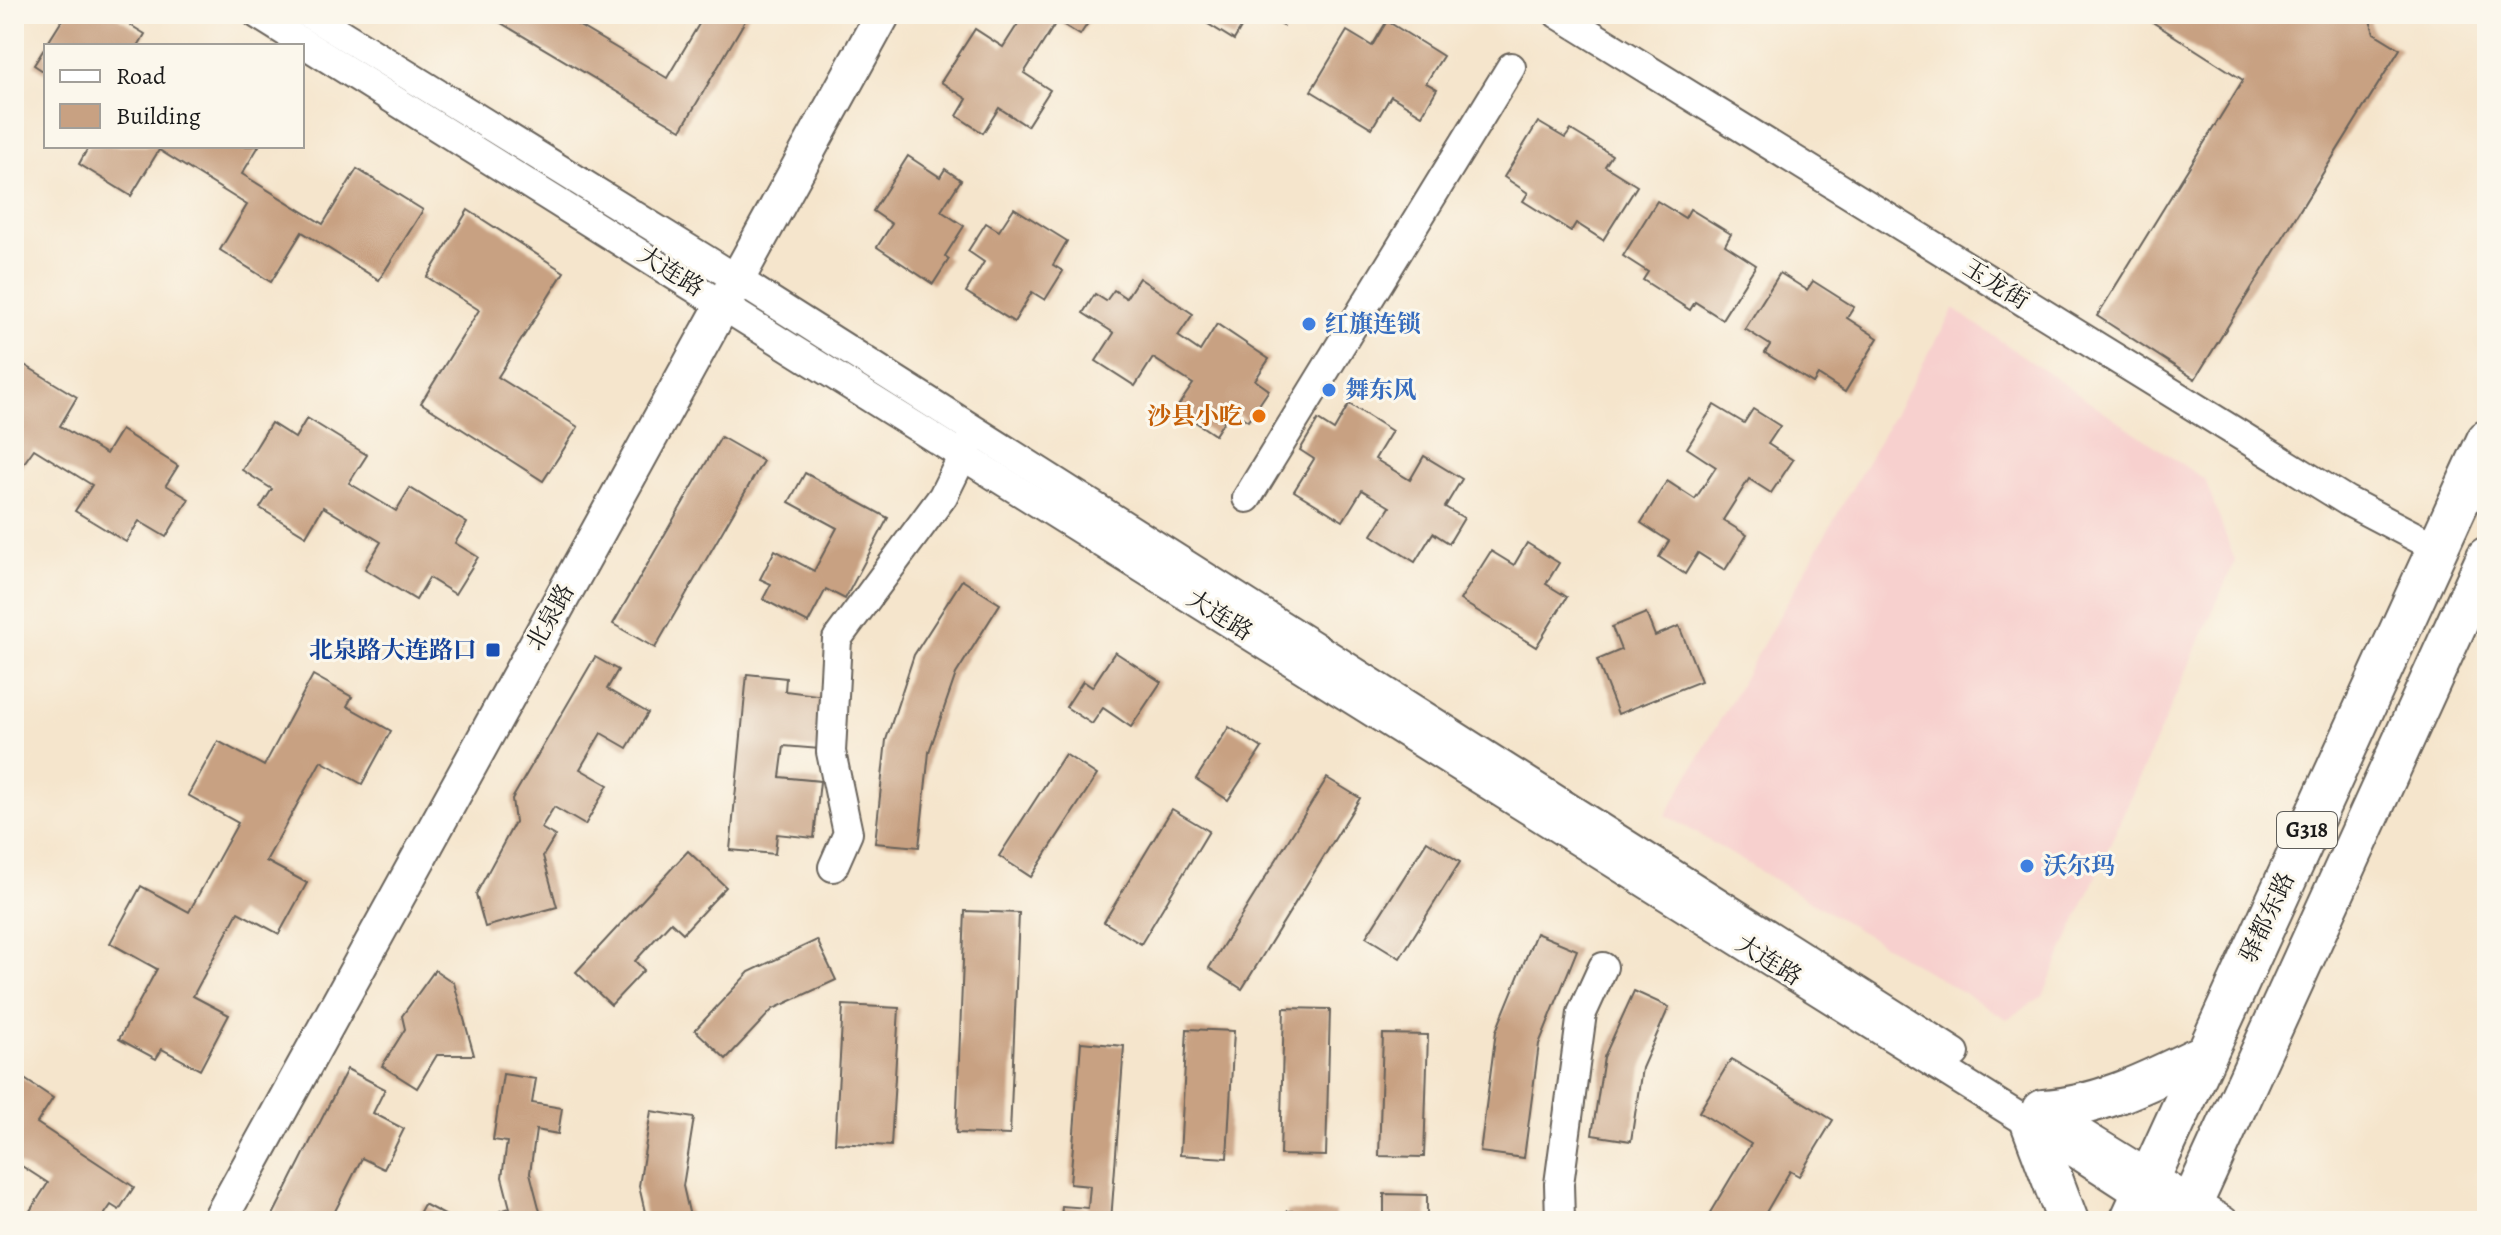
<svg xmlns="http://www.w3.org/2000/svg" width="2501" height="1235" font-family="Alegreya,'Noto Serif SC',serif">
	<rect width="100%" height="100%" fill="#fbf7ec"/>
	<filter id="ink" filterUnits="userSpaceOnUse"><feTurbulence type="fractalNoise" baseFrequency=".0125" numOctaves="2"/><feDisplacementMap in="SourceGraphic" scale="16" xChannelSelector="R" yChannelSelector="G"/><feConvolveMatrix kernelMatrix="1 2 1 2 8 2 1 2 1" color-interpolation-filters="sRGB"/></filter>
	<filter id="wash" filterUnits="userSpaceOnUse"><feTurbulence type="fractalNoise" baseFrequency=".006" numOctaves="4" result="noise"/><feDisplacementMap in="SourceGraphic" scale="32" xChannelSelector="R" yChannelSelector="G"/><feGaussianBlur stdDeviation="1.8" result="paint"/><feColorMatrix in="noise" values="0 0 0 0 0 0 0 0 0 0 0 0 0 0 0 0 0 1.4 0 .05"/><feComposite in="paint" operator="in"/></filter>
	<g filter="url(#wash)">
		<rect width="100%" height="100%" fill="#f5e5cc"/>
		<polygon fill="#f7d0ce" points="1954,309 2205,480 2235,561 2043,996 2007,1019 1666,815"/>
		<g id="blocks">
			<g fill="#c8a182">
				<polygon points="66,14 112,14 145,34 138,46 46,46 46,73 34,65"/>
				<polygon points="486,14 559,14 667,78 705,14 749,14 681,130"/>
				<polygon points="1013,14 1094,14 1080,35 1057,21 1024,73 1050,90 1027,126 999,108 983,133 957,116 967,99 941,82 975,29 1003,47 1021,19"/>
				<polygon points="1192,14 1249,14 1234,40"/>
				<polygon points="1263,14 1291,14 1283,26"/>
				<polygon points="2140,14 2368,14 2374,33 2400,49 2195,379 2097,316 2243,80"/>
				<polygon points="1387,21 1443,56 1426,83 1437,89 1422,115 1391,96 1372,128 1311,91 1347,31 1372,46"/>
				<polygon points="1538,122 1565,138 1571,130 1612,155 1605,166 1637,186 1603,240 1576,223 1571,231 1523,201 1528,193 1504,177"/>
				<polygon points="89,146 259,146 242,174 323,224 357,169 423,210 379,280 302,232 271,282 220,250 247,205 159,150 131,196 79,164"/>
				<polygon points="908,156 940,177 945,169 961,180 941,211 964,226 945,256 949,259 933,284 877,247 892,224 873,211"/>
				<polygon points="1657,201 1685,218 1690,209 1731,234 1725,245 1756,265 1722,319 1695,302 1690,310 1643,280 1648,272 1623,256"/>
				<polygon points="1014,208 1067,241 1053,265 1063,271 1045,300 1032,292 1014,322 966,292 984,262 968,251 986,223 999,231"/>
				<polygon points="468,210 564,272 498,377 578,427 543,481 421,403 479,310 427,277"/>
				<polygon points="1780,273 1807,290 1813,281 1854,307 1847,318 1878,338 1845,392 1818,375 1813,383 1765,353 1770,345 1745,329"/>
				<polygon points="1139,278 1193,314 1178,336 1200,351 1217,324 1269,359 1255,380 1269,390 1248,421 1231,410 1215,435 1176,409 1193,384 1153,358 1135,386 1096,361 1114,333 1083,313 1095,294 1106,301 1114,290 1126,298"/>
				<polygon points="18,361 77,397 60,426 106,454 121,430 178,466 166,485 189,499 166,537 139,521 126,542 75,511 92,485 34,449 14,477 14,367"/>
				<polygon points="1349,404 1392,431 1375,459 1410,480 1424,456 1462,479 1445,507 1464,518 1449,543 1433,533 1415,562 1372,535 1390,507 1362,490 1343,521 1294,491 1314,459 1300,450 1318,420 1334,430"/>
				<polygon points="1714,405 1744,423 1753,409 1780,426 1768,444 1793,460 1771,493 1749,479 1723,520 1747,535 1725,570 1698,553 1685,574 1659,557 1669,541 1641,523 1667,481 1695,499 1716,467 1687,448"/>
				<polygon points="307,418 367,455 349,483 396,511 410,488 467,523 455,543 478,557 455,594 429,578 416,600 365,569 381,542 323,507 306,536 260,508 272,489 242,470 271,423 295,438"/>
				<polygon points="721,437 763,461 655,648 613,624"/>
				<polygon points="805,473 888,518 845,599 826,589 808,623 763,599 771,584 760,579 775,550 814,571 837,528 789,502"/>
				<polygon points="1527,543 1559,563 1546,584 1567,597 1536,647 1460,600 1491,551 1514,565"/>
				<polygon points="962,580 1000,604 956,674 929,752 919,847 875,843 886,740 914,655"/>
				<polygon points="1646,613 1655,636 1679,626 1701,681 1618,714 1597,660 1621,650 1612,627"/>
				<polygon points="1115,652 1161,682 1131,727 1103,708 1092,724 1066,707 1083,681 1092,687"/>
				<polygon points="595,657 618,670 607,689 648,713 627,748 601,733 580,769 608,785 585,825 554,807 541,828 555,836 543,856 557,907 485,927 476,894 515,822 512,799"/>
				<polygon points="747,674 786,678 785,691 825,696 820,749 784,746 780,777 820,781 814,838 777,834 775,854 730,850"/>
				<polygon points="313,675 352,697 347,706 391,731 362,784 321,761 266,861 307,883 279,934 238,912 193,996 229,1015 200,1070 162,1049 156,1059 119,1039 157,969 110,943 141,886 189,912 238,823 188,795 218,741 264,766"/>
				<polygon points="1229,727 1262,748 1228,800 1196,779"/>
				<polygon points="1065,754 1097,775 1031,877 999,856"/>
				<polygon points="1327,778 1360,798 1242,989 1209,968"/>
				<polygon points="1172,809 1209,831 1141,944 1104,922"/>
				<polygon points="1427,841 1460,862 1400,958 1366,937"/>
				<polygon points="688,851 726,887 683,933 671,922 635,961 644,970 611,1005 576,972"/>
				<polygon points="965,911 1019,913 1010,1135 956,1133"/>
				<polygon points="1536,933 1577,950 1539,1044 1524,1158 1480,1152 1496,1031"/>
				<polygon points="817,940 836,980 773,1009 726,1059 695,1030 749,972"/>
				<polygon points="435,970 454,983 474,1055 437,1055 417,1088 382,1066 405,1029 402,1016"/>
				<polygon points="1634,991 1669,1007 1642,1068 1631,1141 1592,1135 1604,1057"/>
				<polygon points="843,1005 899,1008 891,1146 835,1143"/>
				<polygon points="1284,1008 1330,1009 1326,1156 1280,1155"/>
				<polygon points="1187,1029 1234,1031 1227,1158 1180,1155"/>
				<polygon points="1383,1034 1428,1035 1424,1157 1379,1156"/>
				<polygon points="1081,1042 1124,1046 1111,1221 1061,1221 1062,1206 1088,1208 1090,1186 1070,1184"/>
				<polygon points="1731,1059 1833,1120 1799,1176 1790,1171 1761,1221 1705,1221 1751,1144 1699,1112"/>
				<polygon points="347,1069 385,1089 373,1113 404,1129 384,1169 362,1158 330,1221 270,1221"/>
				<polygon points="14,1072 53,1098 37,1123 134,1187 119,1210 111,1205 100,1221 32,1221 26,1217 48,1183 14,1161"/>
				<polygon points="503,1074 536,1079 532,1103 562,1108 558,1134 536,1130 530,1173 542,1219 558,1214 559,1221 503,1221 500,1211 510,1208 502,1177 507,1142 493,1140"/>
				<polygon points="651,1111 694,1118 683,1186 691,1221 647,1221 639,1186"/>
				<polygon points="1384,1194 1427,1195 1427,1221 1384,1221"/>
				<polygon points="424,1204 456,1221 415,1221"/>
				<polygon points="1287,1211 1335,1212 1335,1221 1287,1221"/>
			</g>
		</g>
	</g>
	<g filter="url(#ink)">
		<use href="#blocks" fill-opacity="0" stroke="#68625a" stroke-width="2"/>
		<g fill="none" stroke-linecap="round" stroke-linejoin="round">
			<g stroke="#68625a" stroke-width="32">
				<g id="minor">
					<polyline points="257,14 2032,1125 2180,1221"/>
					<polyline points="309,14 716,266 1955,1053"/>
					<polyline points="1558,14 2347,501 2437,548"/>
					<polyline points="1247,498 1511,67"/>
					<polyline points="833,867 848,833 831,752 837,639 943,496 971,439"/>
					<polyline points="2041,1108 2224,1221"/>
					<polyline points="1560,1221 1559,1184 1582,1013 1603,967"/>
				</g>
			</g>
			<g stroke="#68625a" stroke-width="38">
				<polyline id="major" points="219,1221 883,14"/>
			</g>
			<g stroke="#68625a" stroke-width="44">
				<g id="highway">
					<path d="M2043 1110C2100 1107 2153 1079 2203 1055"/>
					<polyline points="2032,1125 2068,1221"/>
					<polyline points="2130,1221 2487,440"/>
					<polyline points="2184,1221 2487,557"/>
				</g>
			</g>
			<use href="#minor" stroke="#fff" stroke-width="28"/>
			<use href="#major" stroke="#fff" stroke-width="34"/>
			<use href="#highway" stroke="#fff" stroke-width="40"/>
		</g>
	</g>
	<g fill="#3f7fe0" stroke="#fbf7ec" stroke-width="3">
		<circle cx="1309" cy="324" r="8"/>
		<circle cx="1329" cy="390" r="8"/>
		<circle cx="2027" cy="866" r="8"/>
	</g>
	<circle fill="#e8710a" stroke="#fbf7ec" stroke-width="3" cx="1259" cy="416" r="8"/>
	<rect fill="#1a4fb4" stroke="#fbf7ec" stroke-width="3" x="485" y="642" width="16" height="16" rx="4"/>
	<g text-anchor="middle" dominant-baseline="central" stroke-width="6" stroke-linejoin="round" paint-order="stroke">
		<rect fill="#fbf7ec" stroke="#5f5e5a" stroke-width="2" x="2277" y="812" width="60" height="36" rx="6"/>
		<g font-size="22" font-weight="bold" fill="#1c1c1c">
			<text x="2307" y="830">G318</text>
		</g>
		<g font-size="24" fill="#1c1c1c" stroke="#fbf7ec">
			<text transform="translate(671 271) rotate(32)">大连路</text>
			<text transform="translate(1996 284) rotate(32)">玉龙街</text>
			<text transform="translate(1220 615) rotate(32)">大连路</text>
			<text transform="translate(550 617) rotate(-61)">北泉路</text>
			<text transform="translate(2267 917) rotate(-65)">驿都东路</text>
			<text transform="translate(1769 960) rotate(32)">大连路</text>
		</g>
		<g font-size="24" font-weight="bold" fill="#366cbe" stroke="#fbf7ec" text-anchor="start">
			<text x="1325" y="324">红旗连锁</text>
			<text x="1345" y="390">舞东风</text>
			<text x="2043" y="866">沃尔玛</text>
		</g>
		<g font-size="24" font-weight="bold" fill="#c56008" stroke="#fbf7ec" text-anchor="end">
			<text x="1243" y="416">沙县小吃</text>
		</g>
		<g font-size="24" font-weight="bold" fill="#164399" stroke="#fbf7ec" text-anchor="end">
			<text x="477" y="650">北泉路大连路口</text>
		</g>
	</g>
	<rect width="2501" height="1235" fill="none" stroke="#fbf7ec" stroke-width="48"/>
	<rect x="44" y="44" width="260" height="104" fill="#fbf7ec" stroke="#a29f99" stroke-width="2"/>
	<rect x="60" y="70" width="40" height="12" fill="#ffffff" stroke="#a29f99" stroke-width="2"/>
	<text x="116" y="84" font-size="24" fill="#1c1c1c">Road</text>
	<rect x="60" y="104" width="40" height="24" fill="#c8a182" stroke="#a29f99" stroke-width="2"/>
	<text x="116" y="124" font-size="24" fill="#1c1c1c">Building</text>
</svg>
